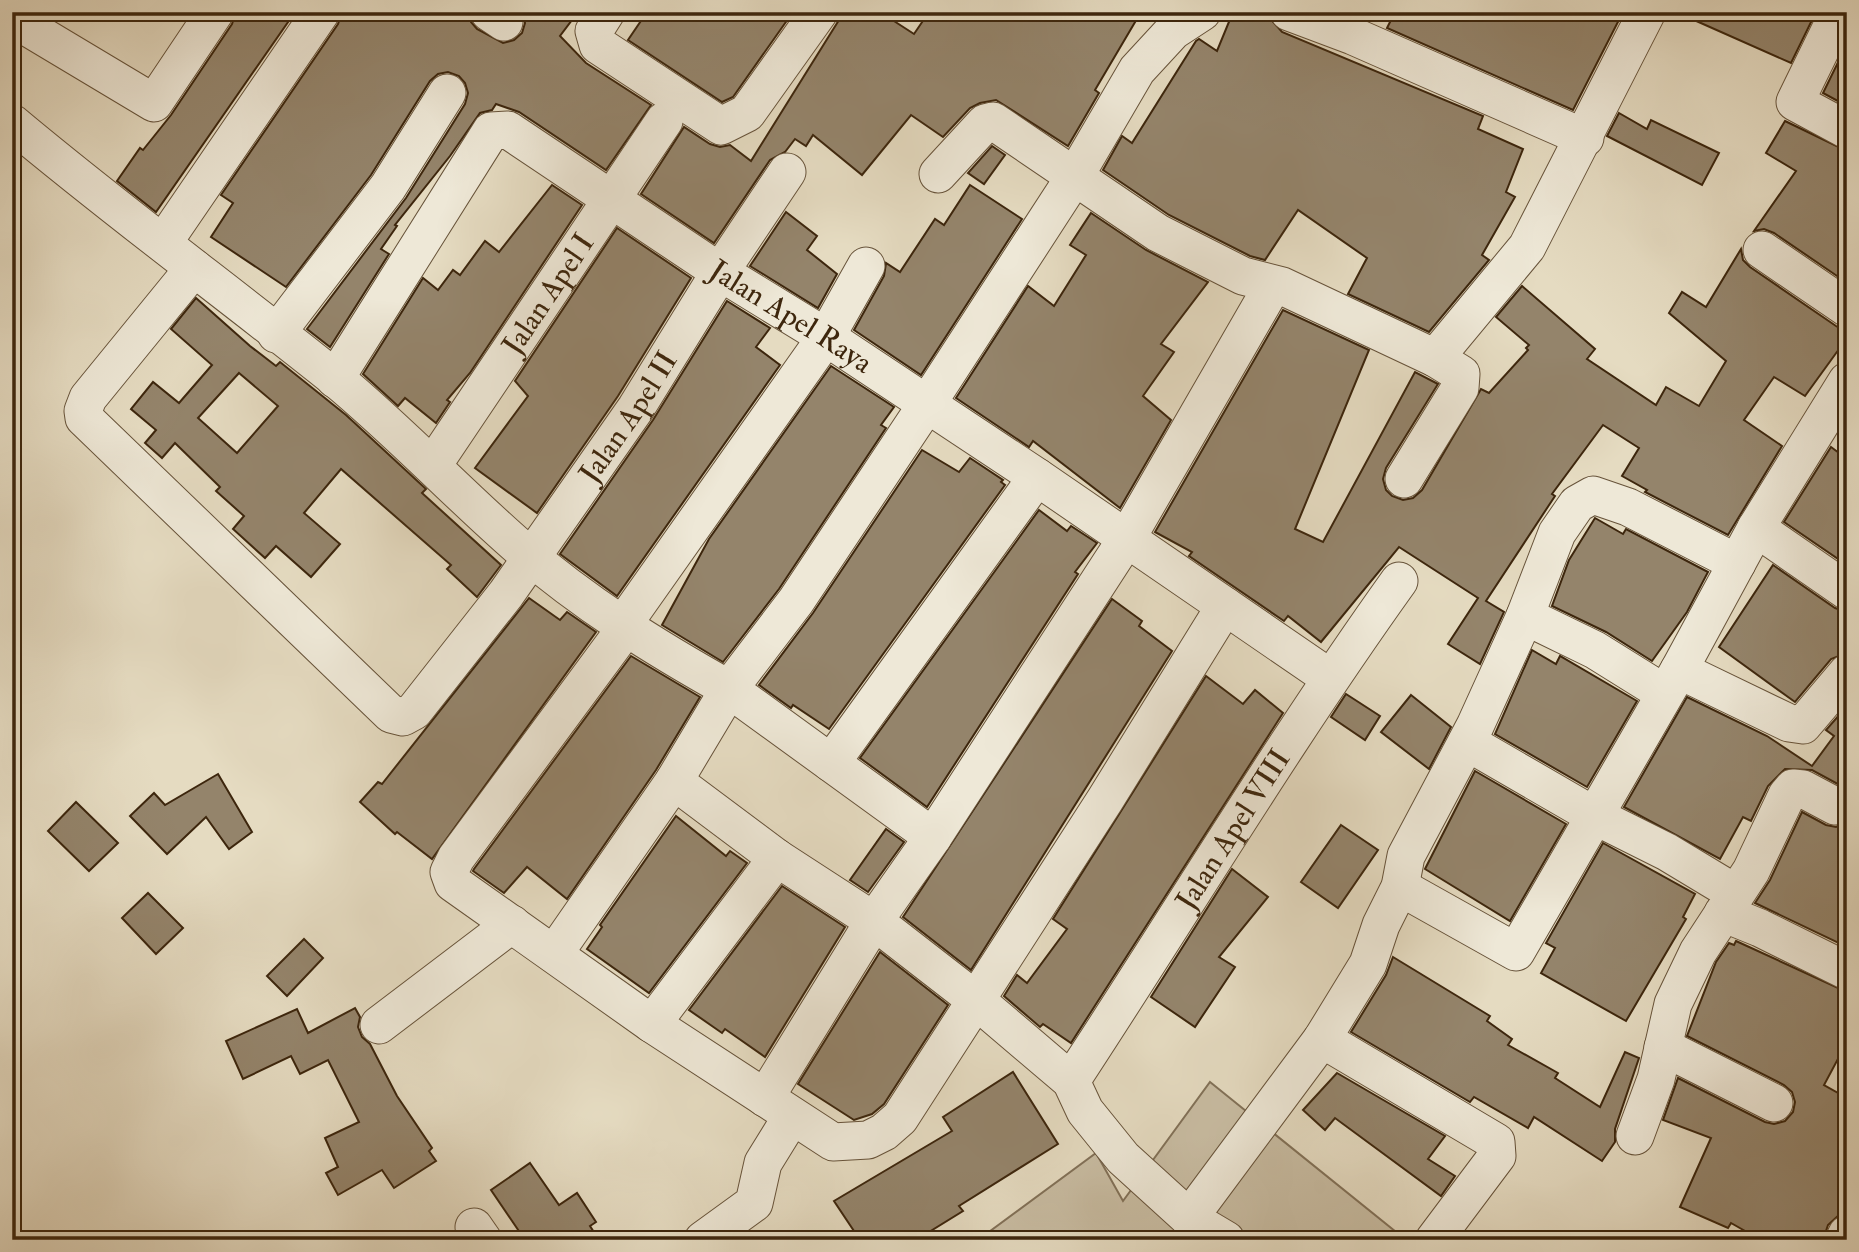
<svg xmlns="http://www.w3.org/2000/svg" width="1859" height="1252" font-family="'IM FELL Double Pica',serif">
	<rect width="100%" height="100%" fill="#e5dbc1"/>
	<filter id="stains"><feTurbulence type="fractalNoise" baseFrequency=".00286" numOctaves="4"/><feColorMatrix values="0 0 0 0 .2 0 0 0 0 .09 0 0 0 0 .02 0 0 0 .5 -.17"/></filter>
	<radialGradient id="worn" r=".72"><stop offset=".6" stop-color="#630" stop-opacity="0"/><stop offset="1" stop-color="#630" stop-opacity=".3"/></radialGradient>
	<polygon fill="#c8bca2" stroke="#827158" stroke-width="2" points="1210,1082 1406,1240 978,1240 1096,1153 1123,1201"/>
	<g fill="#94846b" stroke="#3d260d" stroke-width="2" fill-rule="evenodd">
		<polygon points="236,12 295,12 156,212 117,181 140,148 143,150 171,115 232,24"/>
		<polygon points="342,12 468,12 471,22 477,29 503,43 514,40 522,33 525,23 522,12 578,12 560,36 586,63 651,105 606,170 519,112 496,104 492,110 480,113 450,156 395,225 397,226 381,249 389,254 330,347 307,329 406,198 465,104 468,93 465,83 459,76 448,72 438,74 430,81 371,175 286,287 211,237 233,203 221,195 338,24"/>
		<polygon points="647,12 779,12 788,19 733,97 722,102 628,40"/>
		<polygon points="844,12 880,12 914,34 929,12 1141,12 1095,90 1099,93 1068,146 996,100 980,103 970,108 943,137 911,115 862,175 813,135 806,146 795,139 785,152 770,160 714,243 641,194 684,127 710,144 720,147 730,145 751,161"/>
		<polygon points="1233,12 1257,12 1269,17 1282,32 1483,116 1478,129 1523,149 1506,192 1515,197 1482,255 1489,260 1429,332 1348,294 1367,258 1298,210 1265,260 1250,256 1169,215 1103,170 1122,136 1132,143 1196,41 1199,39 1217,51"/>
		<polygon points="1395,12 1623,12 1573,110 1387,28"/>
		<polygon points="1676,12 1816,12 1791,63"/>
		<polygon points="1847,44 1847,106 1823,93"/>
		<polygon points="1619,113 1647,129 1651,120 1719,153 1702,185 1607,136"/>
		<polygon points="1785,121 1847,151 1847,269 1840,278 1774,233 1764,229 1754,231 1796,171 1766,153"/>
		<polygon points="992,146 1005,155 984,184 968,173"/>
		<polygon points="552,185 582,205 470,373 447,400 450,402 436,423 405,398 398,406 363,374 423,278 438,290 453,270 460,275 485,241 499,252"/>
		<polygon points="970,185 1022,219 921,375 854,330 884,276 886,263 900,272 935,219 944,225"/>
		<polygon points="786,212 817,236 807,250 837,274 818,308 750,266"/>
		<polygon points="1091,213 1146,250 1208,282 1161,344 1174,352 1143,396 1171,420 1120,508 1033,441 1029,447 956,398 1028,286 1054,306 1086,255 1070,245"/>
		<polygon points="617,228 691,278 618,396 537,513 475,468 528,396 515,381"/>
		<polygon points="1741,249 1743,260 1750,267 1836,326 1847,333 1847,338 1805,396 1774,377 1744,420 1782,446 1728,535 1645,492 1647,490 1622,476 1639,448 1603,425 1552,494 1555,496 1486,601 1504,612 1480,664 1448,644 1478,598 1399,547 1321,642 1288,616 1284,621 1189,556 1192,552 1155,532 1283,310 1369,350 1295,529 1323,542 1415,372 1438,384 1386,468 1383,479 1386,490 1392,496 1403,500 1413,498 1422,490 1481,389 1489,393 1528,350 1526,348 1529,345 1496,317 1522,286 1595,349 1587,359 1656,405 1666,387 1699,406 1726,361 1669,313 1682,292 1706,307"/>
		<path d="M196 298 250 346 276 366 280 362 346 415 426 489 422 493 501 565 477 597 447 569 451 565 341 469 304 513 340 544 311 577 276 546 265 558 233 529 244 516 216 491 220 487 175 443 162 458 145 443 156 430 131 409 153 382 179 403 212 365 171 329ZM239 373 278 406 237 453 198 418Z"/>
		<polygon points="727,301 770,328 756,347 780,365 617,596 560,554 653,420"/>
		<polygon points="831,366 894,407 881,425 886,428 779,589 723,662 662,625 709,539"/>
		<polygon points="1831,447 1847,459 1847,565 1784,522"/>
		<polygon points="922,450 959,472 970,458 1003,480 1001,482 1005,485 829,729 793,705 791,708 759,685 813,613"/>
		<polygon points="1039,510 1067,531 1071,526 1097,543 1075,572 1078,574 927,807 860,758"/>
		<polygon points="1595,518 1623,534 1626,529 1708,572 1687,612 1652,661 1606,632 1552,606 1569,560"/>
		<polygon points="1773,565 1835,608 1847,612 1847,653 1831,659 1795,702 1719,647"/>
		<polygon points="529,598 560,620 567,612 596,632 432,859 397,832 395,834 360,802 378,782 382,784"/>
		<polygon points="1112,599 1142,621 1139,626 1172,651 971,970 903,917"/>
		<polygon points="1532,650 1556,664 1560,656 1637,701 1587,787 1495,734"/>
		<polygon points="631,656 700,697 656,770 567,899 527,867 504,893 473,871 474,869"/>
		<polygon points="1206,676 1243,704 1255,690 1283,713 1071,1043 1043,1024 1040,1027 1004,996 1017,975 1027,983 1067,929 1053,919"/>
		<polygon points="1346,694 1380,716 1365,740 1331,717"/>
		<polygon points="1411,695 1451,727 1429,769 1381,732"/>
		<polygon points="1687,697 1767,736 1812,766 1834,736 1826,730 1847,706 1847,789 1812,770 1785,769 1768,786 1751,821 1743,817 1720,859 1624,807"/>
		<polygon points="1475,771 1566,824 1510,921 1425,869"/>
		<polygon points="218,774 252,832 229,849 206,817 167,854 130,816 154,793 165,805"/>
		<polygon points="76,802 118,843 89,871 48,831"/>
		<polygon points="1802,812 1826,825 1836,827 1847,823 1847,947 1755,903 1770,880"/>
		<polygon points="676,816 726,856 730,851 747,863 649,993 587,949 602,927 600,925"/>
		<polygon points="1341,825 1378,850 1338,908 1301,882"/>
		<polygon points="886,829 904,842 868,892 850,880"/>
		<polygon points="1603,843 1695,894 1683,917 1686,919 1626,1021 1541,973 1555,948 1546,943"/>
		<polygon points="1232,869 1268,897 1219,957 1235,967 1195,1027 1151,997"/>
		<polygon points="782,886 845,927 765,1057 725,1029 722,1033 689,1010"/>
		<polygon points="148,893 183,928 156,954 122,918"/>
		<polygon points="304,939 323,958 287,996 267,976"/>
		<polygon points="1736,941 1847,992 1847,1042 1824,1085 1847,1098 1847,1200 1839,1215 1828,1225 1823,1240 1761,1240 1731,1223 1728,1228 1680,1207 1711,1138 1663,1120 1678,1078 1765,1122 1774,1124 1785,1121 1793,1112 1795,1102 1792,1092 1784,1085 1687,1036 1716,962 1729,943 1734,945"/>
		<polygon points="880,952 948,1005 884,1104 872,1114 854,1120 798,1084"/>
		<polygon points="1393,957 1490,1016 1487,1021 1512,1039 1508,1045 1558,1073 1555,1078 1600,1107 1625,1052 1639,1058 1615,1129 1615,1142 1602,1161 1534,1117 1528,1128 1474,1097 1470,1102 1351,1032 1386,975"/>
		<polygon points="355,1008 360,1017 358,1027 362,1037 370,1044 397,1096 432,1148 429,1151 436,1161 394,1188 382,1170 338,1195 326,1173 338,1167 325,1138 359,1122 328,1060 300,1074 291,1056 243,1079 226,1041 297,1009 308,1033"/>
		<polygon points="1013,1072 1058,1144 959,1206 963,1211 916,1240 860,1240 834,1201 952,1131 943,1117"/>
		<polygon points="1337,1073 1445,1136 1428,1159 1455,1176 1441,1196 1335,1118 1325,1130 1303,1110"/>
		<polygon points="530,1163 559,1205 577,1193 596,1222 590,1226 599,1240 525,1240 491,1190"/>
	</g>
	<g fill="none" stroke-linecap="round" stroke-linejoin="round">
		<g stroke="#67533a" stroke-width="39">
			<g id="minor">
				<polyline points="489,12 504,22"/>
				<polyline points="606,12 594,31 598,45 721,126 747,113 819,12"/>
				<polyline points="1289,12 1353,36 1585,138"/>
				<polyline points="1839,12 1795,102 1847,130"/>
				<polyline points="12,18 154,103 215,12"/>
				<path d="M12 123C118 212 229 293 336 379 400 432 457 493 519 547 585 604 654 647 729 689L674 781 777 858 874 921 977 1001 1071 1081 1085 1111 1123 1158 1189 1218 1226 1240"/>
				<polyline points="938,174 985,123 993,121 1158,233 1243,276 1282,286 1435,358"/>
				<polyline points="163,243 321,12"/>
				<polyline points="1762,250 1847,308"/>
				<path id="s1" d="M194 268 88 398 83 411 84 418 391 714 403 717 414 711 506 594 636 408 720 272 787 172"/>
				<polyline points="276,334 388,187 447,93"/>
				<path id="s2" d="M335 379 491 131 508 130 720 272 826 337 1037 477 1330 678"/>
				<path id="s3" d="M433 465 664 121"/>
				<polyline points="1404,479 1460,388 1461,374 1435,358 1527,247 1647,12"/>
				<polyline points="1756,528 1847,591"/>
				<polyline points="1525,616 1595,650 1664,693"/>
				<polyline points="622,626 826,337 866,266"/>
				<polyline points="625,629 456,858 449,872 453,883 652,1024 833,1142 868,1140 884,1132 900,1118 1105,800 1225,606"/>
				<polyline points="1679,670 1789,723 1803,725 1847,673"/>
				<polyline points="1467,742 1593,815 1667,852 1735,893"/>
				<polyline points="831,763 1037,477"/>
				<polyline points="933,837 729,689 796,601 927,404 1075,176 1137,70 1173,31 1202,12"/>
				<polyline points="1400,887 1516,952 1679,670 1756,528 1847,381"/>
				<polyline points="1723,913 1760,928 1847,971"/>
				<polyline points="554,954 674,781"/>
				<polyline points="652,1024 777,858"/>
				<polyline points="379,1025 512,924"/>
				<polyline points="1322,1039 1496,1142 1497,1156 1434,1240"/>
				<polyline points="1663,1047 1774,1103"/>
				<path id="s4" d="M1071 1081C1180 915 1283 743 1399 581"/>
				<polyline points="765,1098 874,921 933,837 1127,538 1273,285"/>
				<polyline points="1635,1136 1656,1079 1673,1004 1698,952 1751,871 1787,795 1793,788 1803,789 1835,806"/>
				<polyline points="1189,1218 1322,1039 1368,964 1381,925 1400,887 1406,856 1475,726 1525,616 1557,533 1577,504 1593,495 1628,507 1737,563"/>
				<polyline points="474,1227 483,1240"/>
				<polyline points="703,1240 754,1203 763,1163 792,1116"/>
				<polyline points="1844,1240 1847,1234"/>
			</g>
		</g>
		<use href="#minor" stroke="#eee8d7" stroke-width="37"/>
	</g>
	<g text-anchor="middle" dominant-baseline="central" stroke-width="7" stroke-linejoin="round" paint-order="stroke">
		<g font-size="30" fill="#3d260d" stroke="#eee8d7">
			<text stroke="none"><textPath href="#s3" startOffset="206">Jalan Apel I</textPath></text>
			<text stroke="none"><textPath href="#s2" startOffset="649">Jalan Apel Raya</textPath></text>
			<text stroke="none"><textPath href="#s1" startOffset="1004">Jalan Apel II</textPath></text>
			<text stroke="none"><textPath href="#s4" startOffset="299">Jalan Apel VIII</textPath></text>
		</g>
	</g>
	<rect width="1859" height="1252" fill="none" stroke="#e5dbc1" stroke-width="42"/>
	<rect x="14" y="14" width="1831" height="1224" fill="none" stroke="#3d260d" stroke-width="3.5"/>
	<rect x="21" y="21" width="1817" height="1210" fill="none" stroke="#3d260d" stroke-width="2"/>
	<rect width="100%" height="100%" filter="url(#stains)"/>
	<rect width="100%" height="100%" fill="url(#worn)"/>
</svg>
